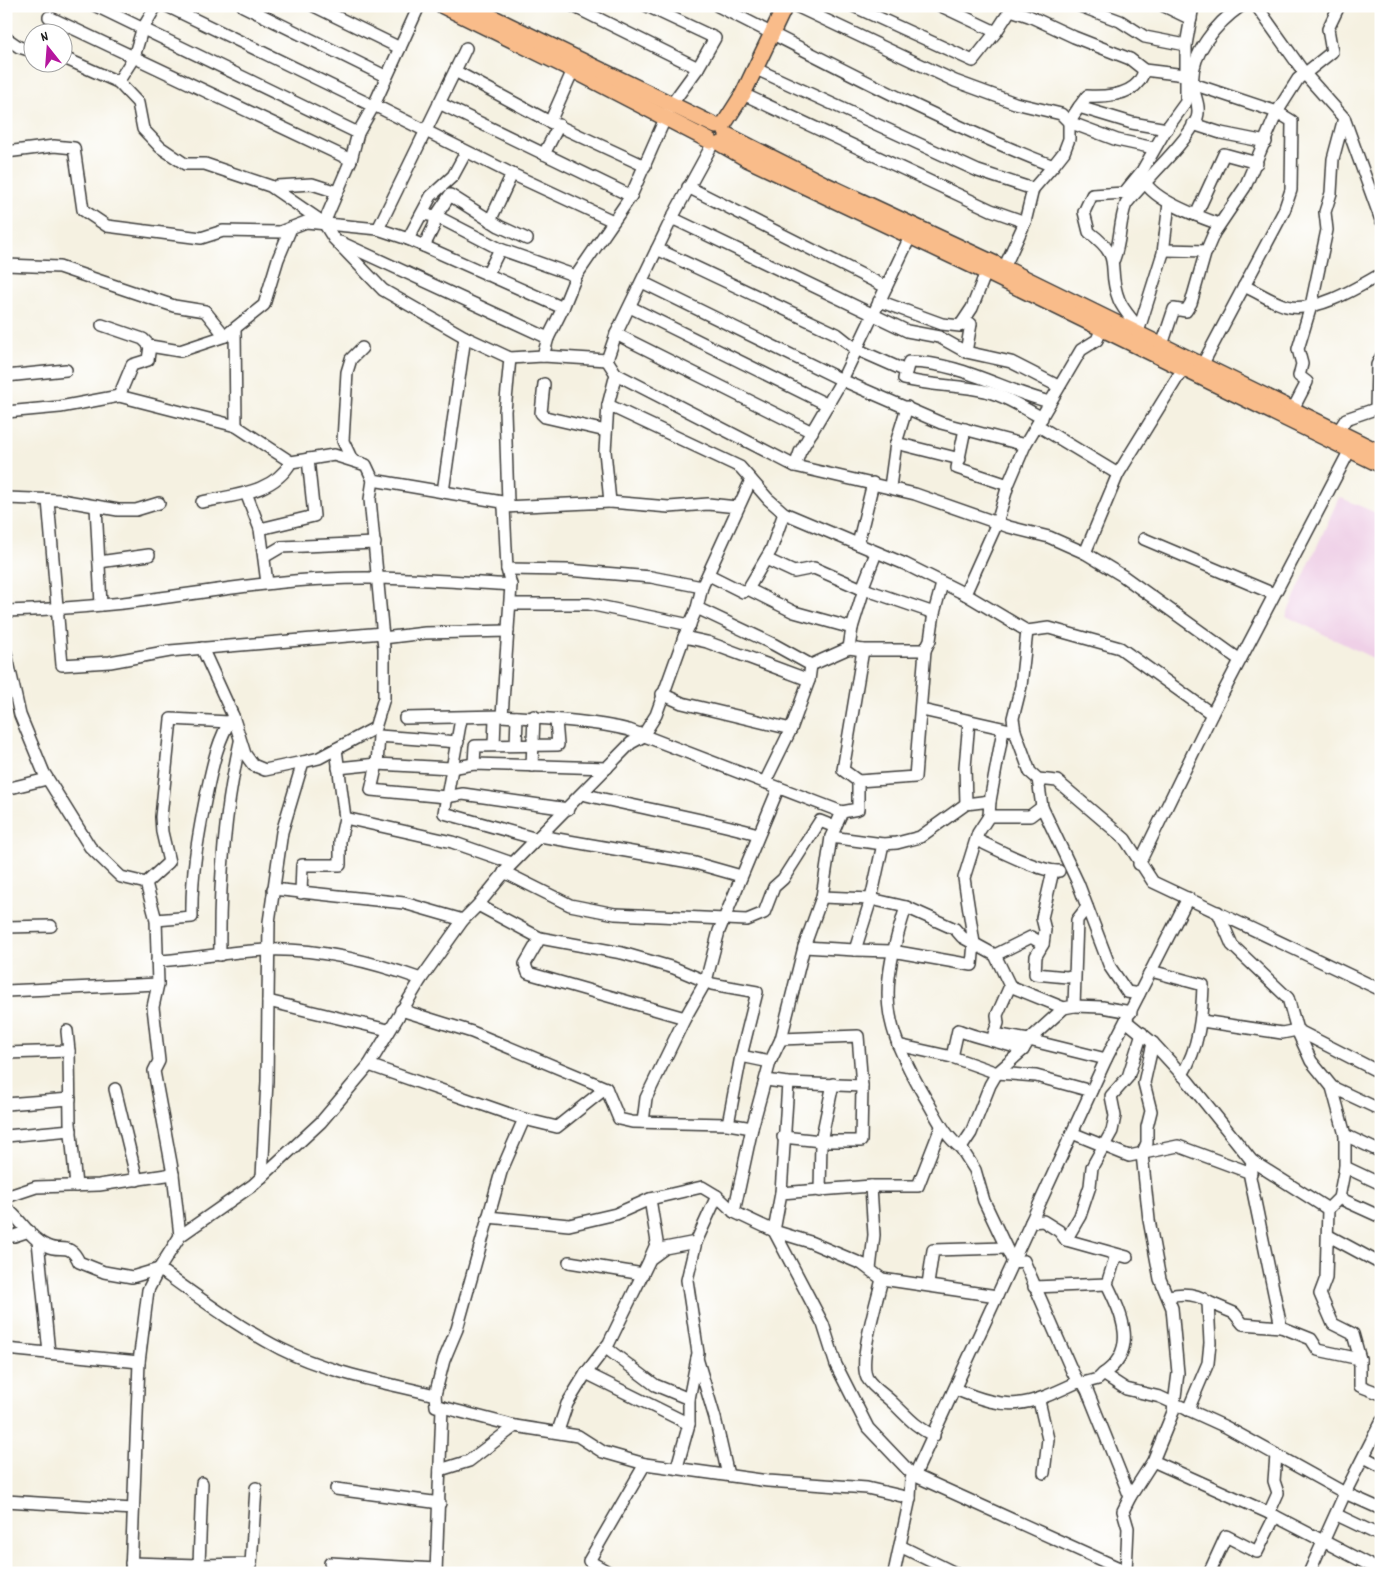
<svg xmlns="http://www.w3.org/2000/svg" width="1387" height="1579" font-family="Dekko,sans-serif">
	<rect width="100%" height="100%" fill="#fff"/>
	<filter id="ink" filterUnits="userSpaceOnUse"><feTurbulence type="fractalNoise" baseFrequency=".02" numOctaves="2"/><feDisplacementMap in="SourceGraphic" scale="10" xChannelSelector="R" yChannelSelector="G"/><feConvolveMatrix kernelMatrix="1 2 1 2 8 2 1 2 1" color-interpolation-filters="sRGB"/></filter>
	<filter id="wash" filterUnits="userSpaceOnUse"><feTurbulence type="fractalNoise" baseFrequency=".0096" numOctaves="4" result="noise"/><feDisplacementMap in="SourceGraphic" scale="20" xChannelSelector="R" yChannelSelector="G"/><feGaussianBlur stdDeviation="1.12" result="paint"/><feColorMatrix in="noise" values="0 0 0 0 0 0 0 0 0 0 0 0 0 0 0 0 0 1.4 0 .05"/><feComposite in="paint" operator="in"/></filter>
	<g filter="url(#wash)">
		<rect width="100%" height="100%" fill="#f5f1e1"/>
		<polygon fill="#efd0e7" points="1339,497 1381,515 1381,662 1286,616"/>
	</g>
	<g filter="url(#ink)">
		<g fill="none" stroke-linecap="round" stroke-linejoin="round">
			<g stroke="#3d3c3a" stroke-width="14">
				<g id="minor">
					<polyline points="96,6 358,133"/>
					<polyline points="167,6 373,106"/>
					<polyline points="243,6 385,76"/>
					<polyline points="314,6 400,48"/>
					<polyline points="419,6 374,105 358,133 351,160 324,223 334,239 383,290 465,337 510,358 543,356 607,360"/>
					<polyline points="573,6 698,68"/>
					<path d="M718 6C829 62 937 121 1053 166L1033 189 978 171 754 68"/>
					<polyline points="796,6 955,81 1015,103 1061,114 1069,122 1117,140 1154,148"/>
					<polyline points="853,6 973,61 996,32 1013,6"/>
					<polyline points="941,6 996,32"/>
					<polyline points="1008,6 1011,10 1029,16 1074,37 1130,59 1144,70 1185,75 1193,84 1277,112 1292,121 1291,190 1284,211 1199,371"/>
					<polyline points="1080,6 1120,21 1145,37 1186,45"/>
					<polyline points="1164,6 1191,19"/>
					<polyline points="1258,8 1305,74 1344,118 1381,220"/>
					<polyline points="49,17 351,160"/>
					<polyline points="6,38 19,47 32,51"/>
					<polyline points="62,57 118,82 138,103 143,129 160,147 185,164 205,164 270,186 324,223"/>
					<path d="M1144 70C1139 95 1108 97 1087 96L1079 107 1132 123 1167 129"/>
					<polyline points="455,71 550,122 645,166"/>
					<polyline points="118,82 134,57 142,30 156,6"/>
					<polyline points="743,94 991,210 1025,222"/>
					<polyline points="439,103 631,196"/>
					<polyline points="374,105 512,174 613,221"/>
					<polyline points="550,122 573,70"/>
					<polyline points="1193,124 1221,133 1266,142"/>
					<polyline points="6,152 54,146 74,148 83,210 107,226 201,238 223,231 280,232 306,222 378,229 466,48"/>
					<polyline points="544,154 559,125"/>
					<polyline points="1053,166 1064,152 1069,139 1069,122 1079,107"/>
					<path d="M1143 177C1148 199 1200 217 1219 224"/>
					<polyline points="688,187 886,287"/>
					<polyline points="274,188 277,186 312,184 337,192"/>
					<polyline points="422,214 436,216 500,249 576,276"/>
					<polyline points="1196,215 1224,154 1257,163"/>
					<polyline points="672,218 907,331 939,337 966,352 1011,362 1058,386"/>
					<polyline points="490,221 512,174"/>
					<polyline points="378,229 408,239 563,308"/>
					<polyline points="408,239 431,196 453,176 466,152"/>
					<polyline points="340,242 548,338"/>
					<polyline points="424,246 434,226 436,216 450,195 499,226 527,239"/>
					<path d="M657 249 837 334 856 349 906 371 904 379C931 386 959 385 985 391 1005 396 1024 408 1042 418"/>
					<polyline points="1164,250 1207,251"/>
					<path d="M1114 259C1121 241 1119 222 1126 204 1144 181 1187 143 1197 118 1201 106 1194 96 1193 85 1189 54 1218 22 1241 6"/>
					<polyline points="6,265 59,267 174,306 205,311 225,336"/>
					<polyline points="1004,268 1025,222 1033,189"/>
					<polyline points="487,275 500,249"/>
					<polyline points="642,282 842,380 941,423 1025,445"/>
					<path d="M1244 286C1258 292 1272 302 1286 306 1314 314 1357 288 1381 274"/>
					<polyline points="879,301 942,324 960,326 972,308 986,272"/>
					<polyline points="630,307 828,405"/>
					<polyline points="961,324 971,324 966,352"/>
					<polyline points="102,325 143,339 150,346 180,351 225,336 264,305 278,259 291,228"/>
					<polyline points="235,329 236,426"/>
					<polyline points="1139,329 1163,253 1169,203"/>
					<polyline points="616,334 812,432"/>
					<path d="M1138 334 1139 329C1133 320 1123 310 1119 300 1105 265 1126 260 1089 232L1084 212 1092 195 1124 193 1142 171 1165 131 1186 102V45L1193 6"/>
					<polyline points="1162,345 1174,309 1186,311 1191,303 1205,254 1214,233 1245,187 1277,112 1298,79 1332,52 1328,29 1339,6"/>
					<polyline points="543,356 548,338 563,308 576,276 631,196 671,105 698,68 715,38 647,6"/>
					<path d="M510 358 505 411 508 503 504 507 507 569 511 585 502 716C544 719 588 720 629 730L842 812 831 837 822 897 804 947 781 1039 770 1062 752 1128 734 1212 774 1231 823 1324 836 1365 868 1428 909 1471"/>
					<polyline points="607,360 616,374 608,405 740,467 768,499 784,513 905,564 965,594 1027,631 1021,686 1013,718 1015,731 1030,772 1038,779 1057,781 1125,839 1153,882 1381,990"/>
					<polyline points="607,360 616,334 672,218 713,143"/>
					<polyline points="1187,362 1118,474 1085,553 1123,576 1240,660"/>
					<polyline points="616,374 795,466 915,494 1009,527 1049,537 1085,553"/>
					<polyline points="6,376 66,370"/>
					<path d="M905 376 909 362C960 362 1002 390 1050 402"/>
					<polyline points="544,384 541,413 545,417 606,431"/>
					<polyline points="119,396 132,365 148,360 150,346"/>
					<polyline points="907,407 896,443 960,459"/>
					<polyline points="1376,409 1377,365 1381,357"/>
					<polyline points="1292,411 1307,382 1299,376 1302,364 1298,349 1311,306 1327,230 1325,212 1331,193 1333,159 1344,118"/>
					<polyline points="6,412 60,407 119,396 236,426 291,462 334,455 366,465 373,480 508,503"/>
					<polyline points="1037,425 1118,474"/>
					<polyline points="965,429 957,468 1008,485"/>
					<polyline points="1337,433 1346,419 1381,407"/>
					<polyline points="352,460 343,441 347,372 351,359 362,348"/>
					<polyline points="795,466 800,452 842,380 910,237"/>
					<polyline points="890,487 896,443"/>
					<polyline points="443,492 465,337"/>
					<polyline points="246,493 260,529 267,583"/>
					<polyline points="6,498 61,500 118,510 136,510 159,503"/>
					<polyline points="48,500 62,665 110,662 170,651 383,633"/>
					<path d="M202 502C234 495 274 493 291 462"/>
					<polyline points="610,502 669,507 708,504 737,507"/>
					<polyline points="96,506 101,605"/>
					<polyline points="504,507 610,502 605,451 608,405"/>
					<polyline points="260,529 314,516 308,459"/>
					<polyline points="1144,539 1274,594"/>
					<polyline points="858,544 873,483"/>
					<polyline points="264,557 281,547 375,543"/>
					<polyline points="766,559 794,572 814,568 862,589"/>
					<polyline points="99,562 149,555"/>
					<polyline points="507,569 568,570 651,577 702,587"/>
					<polyline points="709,575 743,592 748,589 794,612 852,628 864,589 862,589 876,553"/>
					<polyline points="748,589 771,550 784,513"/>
					<polyline points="864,589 934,613"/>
					<polyline points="965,594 997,523 1008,485 1025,445 1081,350 1097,340 1101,330"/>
					<polyline points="510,604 589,604 690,625"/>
					<path d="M6 611C45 610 84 607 123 603 191 595 257 582 326 579 388 576 449 581 511 585"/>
					<polyline points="852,628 849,648 863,650 925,650 930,640 934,613 942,584"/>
					<polyline points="1027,631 1049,628 1120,648 1212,714"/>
					<polyline points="684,637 707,642 809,680"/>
					<polyline points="383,638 425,633 508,631"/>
					<polyline points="202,648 233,716 245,754 253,765 265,770 303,762"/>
					<polyline points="6,653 20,715 44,773 90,847 121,877 146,883 156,920 158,984 153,1007 159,1061 154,1071 173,1174 180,1236"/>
					<polyline points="811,665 849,648"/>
					<polyline points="662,694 682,703 791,729 809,680 811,665 773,644 697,608"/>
					<polyline points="922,710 1015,731"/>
					<polyline points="405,718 502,716"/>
					<polyline points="461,719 444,813 537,839"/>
					<polyline points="458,742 379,736 377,764 451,768 474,764 607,768"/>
					<polyline points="494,745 495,718"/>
					<polyline points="516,745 517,717"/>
					<polyline points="474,764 475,746 558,745 556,720"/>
					<polyline points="532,766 534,716"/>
					<polyline points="338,768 377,764 371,790 446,797 463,794 568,809"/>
					<polyline points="858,781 843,770 863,650"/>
					<polyline points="765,782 791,729"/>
					<polyline points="6,789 47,779"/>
					<path d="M582 794C640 808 700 818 758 834"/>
					<polyline points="990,801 1003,730"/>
					<polyline points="966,804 965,767 969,721"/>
					<polyline points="1042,807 1078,883 1110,967 1127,992 1139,994"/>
					<polyline points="842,812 858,809 858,781 915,777 925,650"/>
					<polyline points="345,818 452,842 512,863"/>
					<polyline points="540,836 695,863 741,876"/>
					<polyline points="831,837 883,844 897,843 920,837 966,804 990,801 989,816 1030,816 1042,807 1038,779"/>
					<path d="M977 840C996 849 1040 872 1059 871"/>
					<polyline points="1139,864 1212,714 1353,444"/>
					<polyline points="1053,871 1042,918 1045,930 1043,944 1036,956 1035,974 1067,977 1074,975"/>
					<polyline points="504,872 570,905 615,914 747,920 764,913 774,887 783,879 820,821 835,827"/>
					<polyline points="146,883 169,862 162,832 161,817 171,719 229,722"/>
					<polyline points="273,889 404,903 463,920"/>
					<polyline points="301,893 302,865 340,865 340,841 345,818 336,749"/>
					<polyline points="822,897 871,899 906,907 955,929 962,937 995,955 1031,937 1043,944"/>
					<polyline points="478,905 540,938 622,953 674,968 712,984 757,992 741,1056 728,1124"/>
					<path d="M906 907C879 992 880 1021 926 1099 937 1117 944 1135 961 1148L971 1133 990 1085 997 1073 1023 1050 1029 1040 1064 1008 1074 1006 1077 920 1087 907"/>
					<path d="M156 920 192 917C191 875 198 837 206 796 212 768 217 740 233 716"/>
					<polyline points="6,927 51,926"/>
					<polyline points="540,938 525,964 528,973 685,1018 706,981 719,931 778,789"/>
					<polyline points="804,947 855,950 871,899 883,844"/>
					<polyline points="855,950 892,951 972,965 974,943 964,878 978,833 989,816"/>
					<path d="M220 955C219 883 224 813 240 742"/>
					<polyline points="995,955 1010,986"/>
					<path d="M157 961C194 959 231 951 267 950 319 948 373 962 421 979"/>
					<path d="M1151 971 1203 985C1202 1017 1199 1047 1182 1075"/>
					<polyline points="6,991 158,984"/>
					<polyline points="268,1001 388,1030"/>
					<polyline points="1074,1006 1102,1007 1131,1012"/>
					<polyline points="1064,1008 1010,986 997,1015 998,1023 994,1034 1029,1040 1106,1059"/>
					<polyline points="401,1010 472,1032 606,1088 557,1127 524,1119"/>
					<polyline points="1126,1021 1153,1043 1187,1080 1252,1161 1328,1209"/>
					<polyline points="1202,1021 1282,1033 1297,1030 1288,998 1232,945 1218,912"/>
					<polyline points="1297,1030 1311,1061 1332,1087 1381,1110"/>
					<polyline points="1297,1030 1381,1073"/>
					<polyline points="781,1039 858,1036 862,1086 861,1141 821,1141 783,1137"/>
					<polyline points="898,1045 952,1057 997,1073 1036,1076 1091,1091"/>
					<polyline points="69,1051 70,1123 76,1186"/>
					<polyline points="6,1053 69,1051 67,1031"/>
					<polyline points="741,1056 770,1062"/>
					<path d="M952 1057 958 1030C979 1039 1001 1041 1023 1050"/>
					<polyline points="369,1065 524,1119 501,1172 457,1329 444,1360 435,1395"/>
					<polyline points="766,1080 788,1083 781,1193"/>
					<polyline points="788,1083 862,1086"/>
					<polyline points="1332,1087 1345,1135 1345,1167 1339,1198 1328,1209 1326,1278 1320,1294 1333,1324 1353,1334 1360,1359 1360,1386 1381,1394"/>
					<polyline points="606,1088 619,1119 632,1122 728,1124 752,1128"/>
					<polyline points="115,1089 137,1180"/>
					<polyline points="6,1104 70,1099"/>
					<polyline points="643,1122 646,1098 685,1018"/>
					<polyline points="1072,1133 1129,1156 1178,1146 1251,1173"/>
					<polyline points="1345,1135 1381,1152"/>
					<polyline points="6,1136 71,1130"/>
					<polyline points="961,1148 975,1170 984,1201 1013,1262 1024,1261 1072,1371 1078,1382 1083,1383 1087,1390 1130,1497 1123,1511 1128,1528 1126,1571"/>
					<polyline points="1252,1161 1250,1177 1281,1327 1311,1339 1318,1350 1360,1359"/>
					<polyline points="1345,1167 1381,1184"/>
					<polyline points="262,1177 267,1081 269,922 282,832 303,762 319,758 375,728 384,698 384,648 370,499 373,480"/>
					<polyline points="871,1186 918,1186 941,1127"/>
					<polyline points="820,1191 821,1141 833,1084"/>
					<polyline points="6,1197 36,1187 99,1185 173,1174"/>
					<polyline points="1339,1198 1381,1217"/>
					<polyline points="650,1199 657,1242 650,1258"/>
					<path d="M6 1208C21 1219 30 1239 47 1246 60 1253 70 1241 79 1262L104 1272 132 1277 159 1269C198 1297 238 1327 281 1349 329 1373 383 1382 435 1395L436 1406 442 1407 515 1426 578 1436 603 1452 645 1464 768 1481 867 1488 910 1498 911 1479"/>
					<polyline points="488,1217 569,1225 616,1214 650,1199 702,1187 717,1196 734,1212"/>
					<polyline points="1031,1222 1043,1221 1059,1231 1066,1240 1127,1257"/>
					<polyline points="6,1236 14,1236 29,1231"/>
					<polyline points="1329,1236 1381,1264"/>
					<polyline points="1066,1240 1080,1216 1090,1186 1092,1167 1112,1131 1115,1116 1111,1096 1128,1077 1142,1033"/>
					<polyline points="38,1241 49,1353"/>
					<polyline points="569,1262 643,1274"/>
					<polyline points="870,1269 874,1235 871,1186 781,1193 774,1231 810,1242 862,1264 882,1279 997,1296"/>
					<path d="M882 1279C877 1301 858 1360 867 1378 873 1388 884 1394 892 1402 908 1417 913 1425 934 1436"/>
					<polyline points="928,1284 933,1250 1006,1248"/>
					<polyline points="1034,1287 1107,1284"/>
					<path d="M1169 1296C1183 1293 1196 1293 1208 1302"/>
					<polyline points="606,1348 655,1385 689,1399"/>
					<polyline points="6,1349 139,1362"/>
					<polyline points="697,1358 715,1418 728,1475"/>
					<polyline points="586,1373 689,1424"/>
					<path d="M1103 1374C1139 1350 1122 1315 1107 1284L1116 1255"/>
					<polyline points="1083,1383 1098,1379 1103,1374 1126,1389 1160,1397 1226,1427 1345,1493 1381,1509"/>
					<path d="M955 1389C1010 1412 1025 1407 1078 1382"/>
					<polyline points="1039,1401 1048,1439 1044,1473"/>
					<polyline points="1188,1410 1208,1363 1210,1343 1208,1302 1234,1313 1243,1324 1281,1327"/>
					<polyline points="558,1431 567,1404 586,1373 609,1343 650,1259 665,1248 696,1242 717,1196"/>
					<polyline points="1364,1457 1381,1466"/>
					<polyline points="1153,1461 1269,1513 1381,1571"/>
					<polyline points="677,1467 689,1424 689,1399 698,1353 687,1280 696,1242"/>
					<polyline points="440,1470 469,1461 515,1426"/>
					<polyline points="917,1470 1106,1059 1188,898"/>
					<polyline points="918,1477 1130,1573"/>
					<polyline points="336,1489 440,1503"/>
					<polyline points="1130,1497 1153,1461 1173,1412 1178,1373 1172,1308 1160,1279 1149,1220 1142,1154 1147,1143 1147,1127 1151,1111 1144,1083 1153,1043"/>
					<polyline points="6,1501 133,1509"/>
					<polyline points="1269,1513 1278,1493 1274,1481 1276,1455"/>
					<polyline points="1337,1515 1381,1536"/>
					<polyline points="900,1546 955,1573"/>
					<polyline points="131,1563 199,1565 202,1483"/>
					<polyline points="330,1563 436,1569"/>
					<polyline points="199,1565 251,1564 256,1488"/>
					<polyline points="131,1573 139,1362 148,1290 159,1269 180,1236 253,1185 321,1122 369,1065 421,979 463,920 478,905 509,867 631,743 642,737 656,715 684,637 697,608 702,587 751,480"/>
					<polyline points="436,1573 442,1407"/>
					<polyline points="610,1573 589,1561 645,1464"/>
					<polyline points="894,1573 910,1498"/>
					<polyline points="1209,1573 1226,1536 1257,1552 1275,1516"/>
					<polyline points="1309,1573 1345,1493 1381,1422"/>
				</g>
			</g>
			<g stroke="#3d3c3a" stroke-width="18">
				<g id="major">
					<polyline points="443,6 573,70 710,141"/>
					<polyline points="469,6 716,126"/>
					<polyline points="722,127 743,94 785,6"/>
					<polyline points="727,135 826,185 1004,268 1381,453"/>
					<polyline points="721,144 747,159 986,272 1381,465"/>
				</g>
			</g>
			<use href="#minor" stroke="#fff" stroke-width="11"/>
			<use href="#major" stroke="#f9bc8a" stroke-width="15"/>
		</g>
	</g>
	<rect width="1387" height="1579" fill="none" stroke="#fff" stroke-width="25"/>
	<g transform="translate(48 48) rotate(343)"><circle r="24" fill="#ffffff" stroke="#a4a4a4"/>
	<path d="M0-4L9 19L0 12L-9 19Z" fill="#b5179e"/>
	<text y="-8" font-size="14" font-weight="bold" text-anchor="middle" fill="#1c1c1c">N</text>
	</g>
</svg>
